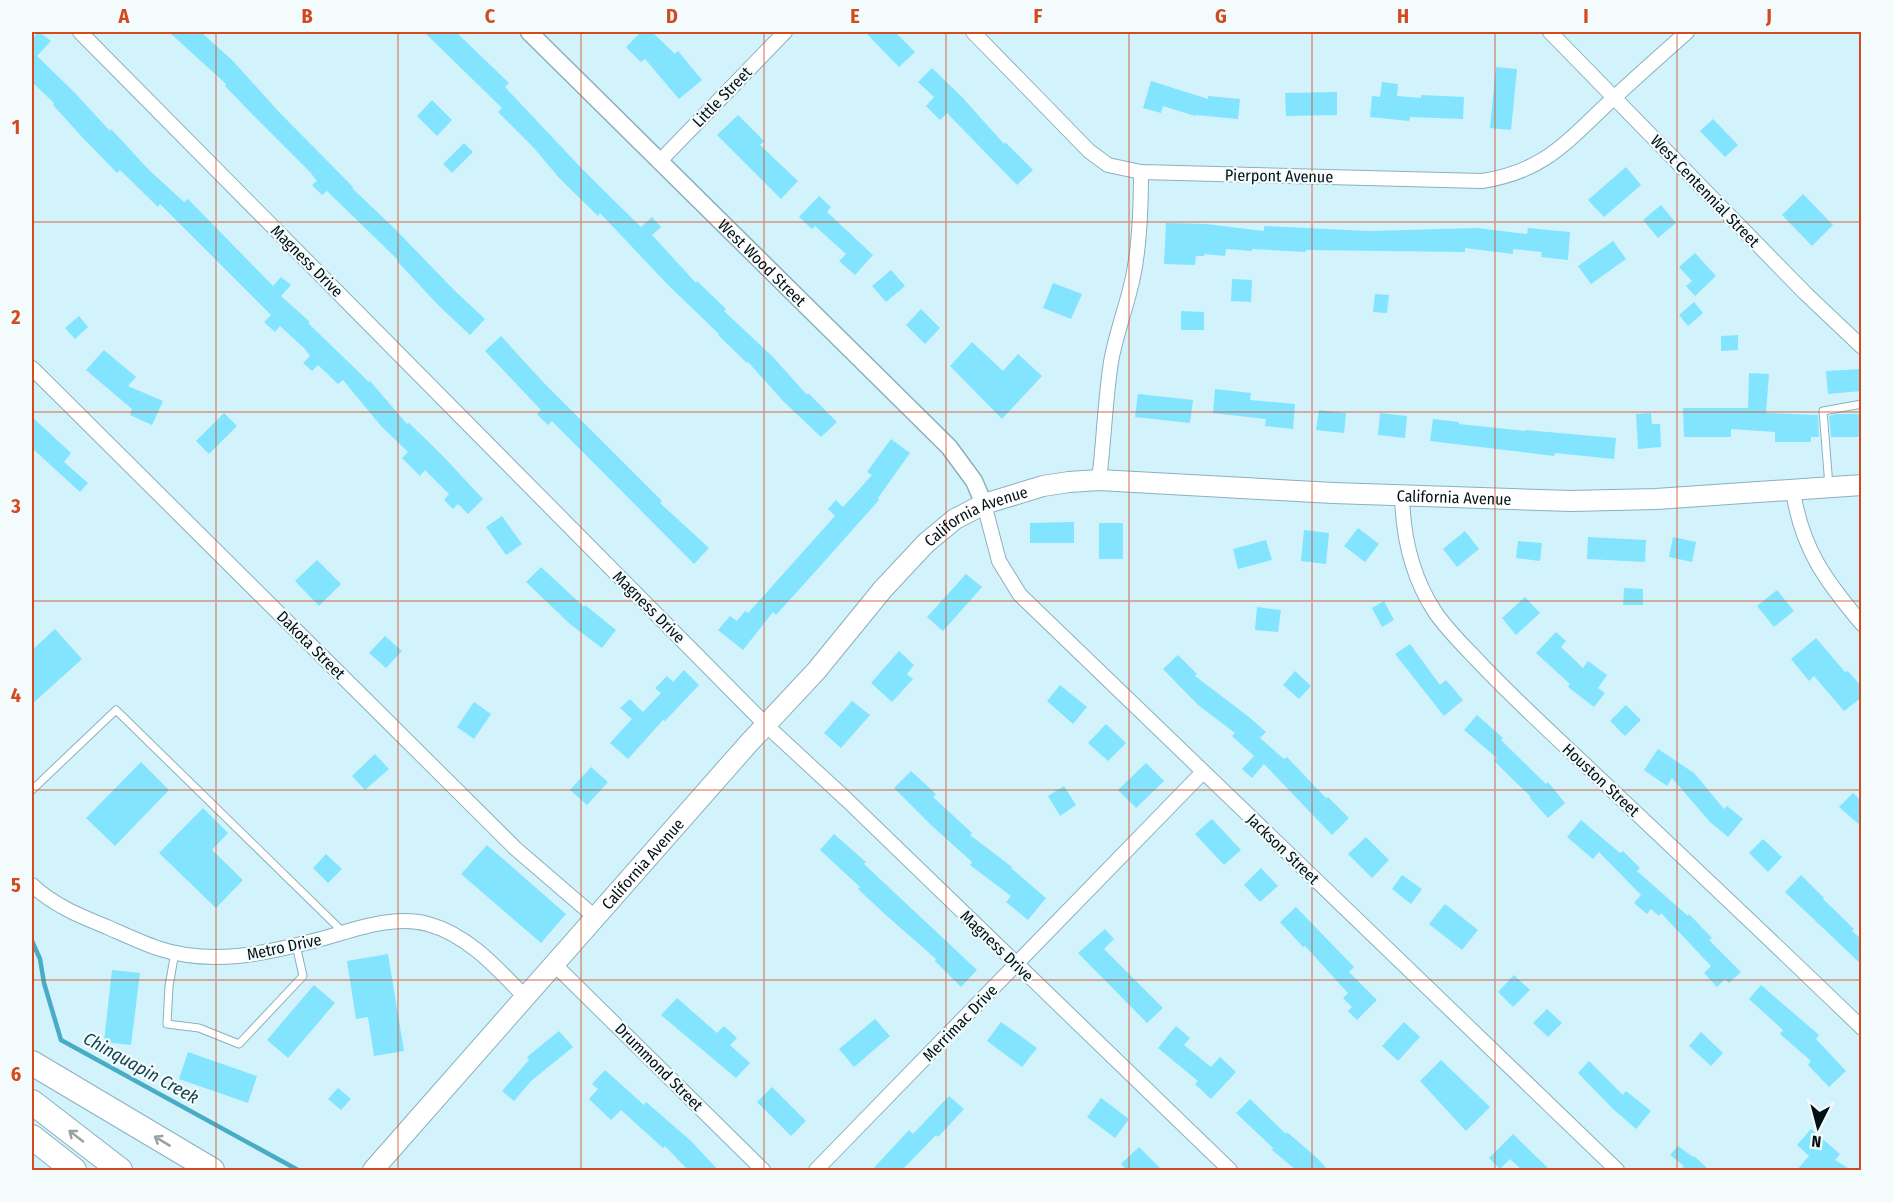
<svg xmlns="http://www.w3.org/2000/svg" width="1893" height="1202" font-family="'Fira Sans Condensed',sans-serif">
	<rect width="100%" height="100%" fill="#d2f3fc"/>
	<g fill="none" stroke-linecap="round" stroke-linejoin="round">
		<polyline stroke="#48acc5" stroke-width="4.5" points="32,941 40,959 44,983 61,1040 298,1170"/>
	</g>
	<g fill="#82e4fe">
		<polygon points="39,32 51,41 37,56 74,92 110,131 111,129 149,170 184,202 188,199 273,286 281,277 291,285 281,296 310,322 308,323 369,382 370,381 407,424 409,423 441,454 483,499 468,514 458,504 453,509 444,500 449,494 425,470 420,476 402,458 408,452 381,426 343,380 338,384 318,365 312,371 303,363 310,356 305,349 280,326 275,332 264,322 271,315 160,204 158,207 120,170 117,173 82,137 53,105 54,103 32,82 32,39"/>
		<polygon points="169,32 201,32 233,61 279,112 353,187 352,188 395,229 454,290 485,319 470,335 439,306 397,261 398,260 327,191 322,195 312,185 317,181 310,172 252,114 225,86 226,84"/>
		<polygon points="424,32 456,32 509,83 505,87 585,172 641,227 652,217 661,227 652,235 696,283 697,281 726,309 724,311 772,356 807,395 808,393 837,422 821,437 783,401 748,362 747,363 718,335 719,334 668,285 600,213 598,216 560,179 534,148 498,112 502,108"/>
		<polygon points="641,32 652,32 675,54 678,51 702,80 679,99 645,59 641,62 626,47"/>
		<polygon points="865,32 895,32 915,52 899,67"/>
		<polygon points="1496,67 1517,69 1511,130 1490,128"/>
		<polygon points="932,68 962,97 1004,144 1005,142 1033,170 1017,185 947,113 940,120 926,106 934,97 918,82"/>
		<polygon points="1151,81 1208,99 1208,96 1240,99 1238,119 1196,115 1195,116 1163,106 1161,113 1143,108"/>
		<polygon points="1382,82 1398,84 1397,96 1421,98 1421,95 1464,97 1463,119 1410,117 1409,121 1370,117 1372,96 1380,97"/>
		<polygon points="1337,92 1337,115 1286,116 1285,93"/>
		<polygon points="432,100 452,120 437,136 417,116"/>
		<polygon points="738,115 764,141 760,145 798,181 781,199 717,135"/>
		<polygon points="1713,119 1738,145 1725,157 1700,131"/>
		<polygon points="464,143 473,152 452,173 443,164"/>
		<polygon points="1626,167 1641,185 1604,217 1588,200"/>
		<polygon points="1803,194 1833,225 1812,246 1782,215"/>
		<polygon points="819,196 831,207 827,212 873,255 855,275 839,261 846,254 815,226 812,229 799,217"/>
		<polygon points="1661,205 1676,223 1658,238 1643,220"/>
		<polygon points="1166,223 1206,224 1264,231 1264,226 1368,231 1477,228 1527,234 1528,228 1570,232 1568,260 1541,257 1542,252 1513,249 1513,254 1465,248 1465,252 1306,250 1306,252 1252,249 1252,251 1226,249 1225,256 1205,254 1204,256 1196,256 1195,265 1164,264"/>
		<polygon points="1613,241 1626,259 1591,284 1578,266"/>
		<polygon points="1695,253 1716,276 1695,296 1686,286 1692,281 1679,267"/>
		<polygon points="891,270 905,286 886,302 872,286"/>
		<polygon points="1232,279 1252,280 1251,302 1231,301"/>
		<polygon points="1053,283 1082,294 1071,319 1043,308"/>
		<polygon points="1375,294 1389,295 1387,313 1373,312"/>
		<polygon points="1694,302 1703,313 1688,326 1679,315"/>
		<polygon points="921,309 940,328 925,344 906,325"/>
		<polygon points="1181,311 1204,312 1204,330 1181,330"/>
		<polygon points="79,316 88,327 75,339 65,328"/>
		<polygon points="1738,335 1738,350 1721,351 1721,336"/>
		<polygon points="501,336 543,382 662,501 660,503 709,548 694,564 552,421 548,425 537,414 541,410 485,351"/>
		<polygon points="972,342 1003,371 1018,354 1042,376 1002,419 950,366"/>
		<polygon points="104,350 136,377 128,386 163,401 152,425 130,415 132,409 86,370"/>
		<polygon points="1862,369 1862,391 1828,394 1826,371"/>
		<polygon points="1749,373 1769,374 1766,413 1818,415 1819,437 1811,437 1811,442 1775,442 1775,432 1731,429 1731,437 1684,437 1683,408 1748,408"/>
		<polygon points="1215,389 1251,393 1250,400 1295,404 1293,429 1265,426 1266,419 1213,413"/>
		<polygon points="1138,394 1193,400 1190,423 1135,417"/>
		<polygon points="1319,410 1346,413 1344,433 1316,430"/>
		<polygon points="224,413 237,426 209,454 196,441"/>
		<polygon points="1380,413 1407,416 1405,438 1378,435"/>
		<polygon points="1651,413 1652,424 1660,424 1661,447 1638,449 1636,414"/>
		<polygon points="1836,414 1862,414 1862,437 1831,437 1829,416"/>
		<polygon points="32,417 71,453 64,462 88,483 80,492 32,448"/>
		<polygon points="1433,419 1459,422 1459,424 1525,431 1525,430 1616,438 1614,459 1555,453 1554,456 1430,441"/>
		<polygon points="891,439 910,453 878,498 879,500 814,573 776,615 773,612 743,650 718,630 730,616 737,621 745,611 748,613 835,516 828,509 836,500 843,507 872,475 867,472"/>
		<polygon points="502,516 522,544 506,555 486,527"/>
		<polygon points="1074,522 1074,543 1030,543 1030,523"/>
		<rect x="1099" y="523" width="24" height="36"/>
		<polygon points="1358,528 1379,544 1365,562 1344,546"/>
		<polygon points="1304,530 1329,533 1326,564 1301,561"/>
		<polygon points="1465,531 1479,549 1457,567 1443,549"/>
		<polygon points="1588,537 1646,540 1645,562 1587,559"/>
		<polygon points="1673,537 1696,542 1692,562 1669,557"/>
		<polygon points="1266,540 1272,560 1238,569 1233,549"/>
		<polygon points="1518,541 1542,543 1540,561 1516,558"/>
		<polygon points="317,560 341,584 319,606 295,581"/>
		<polygon points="541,567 584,607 585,605 616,630 602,648 570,624 526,582"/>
		<polygon points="966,574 982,587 943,631 927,617"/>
		<polygon points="1624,588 1643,589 1643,605 1623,605"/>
		<polygon points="1777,590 1794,611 1774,627 1757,606"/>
		<polygon points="1525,597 1540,613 1516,635 1502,618"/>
		<polygon points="1384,601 1394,620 1382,627 1372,608"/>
		<polygon points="1257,607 1281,610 1278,632 1255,630"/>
		<polygon points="55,629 82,659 32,704 32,650"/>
		<polygon points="1556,632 1566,641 1561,647 1583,668 1588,661 1607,675 1598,688 1605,693 1594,707 1568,687 1570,684 1536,653"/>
		<polygon points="385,636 402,651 386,668 369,653"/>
		<polygon points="1816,638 1845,672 1848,671 1862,687 1862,697 1844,711 1814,676 1809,681 1791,659"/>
		<polygon points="1410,644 1440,685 1446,680 1463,700 1444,716 1395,654"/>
		<polygon points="899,651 914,665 907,674 913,679 892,702 871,683"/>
		<polygon points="1178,655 1197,674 1195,676 1249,717 1266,732 1260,738 1284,759 1287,757 1326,798 1328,797 1349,818 1332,835 1264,764 1252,778 1242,769 1254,756 1232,736 1235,733 1198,705 1163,669"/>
		<polygon points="684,670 699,685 665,721 663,720 628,759 610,743 632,719 620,708 630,699 643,712 661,693 655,688 667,676 673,682"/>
		<polygon points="1295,671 1311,686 1299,699 1283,685"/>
		<polygon points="1060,685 1087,707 1073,724 1047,701"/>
		<polygon points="852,701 870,715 841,748 824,733"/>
		<polygon points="474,702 491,714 474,739 457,727"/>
		<polygon points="1626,705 1641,720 1625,736 1610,721"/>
		<polygon points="1477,715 1503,738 1501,740 1546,784 1548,782 1565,803 1548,818 1530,798 1531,797 1494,761 1497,758 1464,730"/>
		<polygon points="1106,724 1126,743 1108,761 1088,743"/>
		<polygon points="1658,749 1694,773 1724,809 1727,806 1743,819 1728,837 1710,822 1672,778 1667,786 1644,770"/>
		<polygon points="375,754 389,769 365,790 352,776"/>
		<polygon points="141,762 169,790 115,846 86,818"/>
		<polygon points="1146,763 1164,781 1136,808 1118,790"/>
		<polygon points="591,767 608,782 587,805 570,790"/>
		<polygon points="911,771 936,794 933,797 972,833 970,835 1012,867 1011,868 1046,898 1028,920 1006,902 1011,896 970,865 972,862 931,825 894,788"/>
		<polygon points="1064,786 1076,805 1060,816 1048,796"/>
		<polygon points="1853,793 1862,801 1862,827 1839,807"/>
		<polygon points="203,808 228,833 212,850 243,880 216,908 159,853"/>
		<polygon points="1212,819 1241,850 1224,865 1195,834"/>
		<polygon points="1581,820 1620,853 1623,851 1640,868 1637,871 1688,916 1689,914 1712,938 1709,940 1741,972 1729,983 1725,979 1717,987 1704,973 1711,966 1661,913 1659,916 1651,909 1647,914 1634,903 1641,895 1599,852 1593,859 1567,837"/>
		<polygon points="834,834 866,862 864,864 977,970 961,987 935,961 936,959 887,916 858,889 860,887 820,850"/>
		<polygon points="1366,837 1389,860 1372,878 1348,854"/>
		<polygon points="1763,839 1782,857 1768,872 1749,853"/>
		<polygon points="487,845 566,914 541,943 461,874"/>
		<polygon points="326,854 342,869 328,883 313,868"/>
		<polygon points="1261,868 1278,886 1260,902 1244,885"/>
		<polygon points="1402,875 1422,889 1411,904 1392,889"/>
		<polygon points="1801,875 1824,898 1823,899 1854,929 1852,931 1862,940 1862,965 1785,892"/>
		<polygon points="1445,904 1478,930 1462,950 1429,924"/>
		<polygon points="1296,907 1354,967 1349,972 1377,1000 1357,1020 1348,1011 1352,1007 1343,998 1348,993 1305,946 1303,947 1280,922"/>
		<polygon points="1105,929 1114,939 1104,949 1163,1008 1147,1023 1078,953"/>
		<polygon points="388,954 404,1051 374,1056 368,1017 356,1019 347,961"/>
		<polygon points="112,970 140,973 131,1045 104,1042"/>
		<polygon points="1514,975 1530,990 1513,1007 1498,992"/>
		<polygon points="314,985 335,1003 288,1058 267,1040"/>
		<polygon points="1761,985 1819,1035 1816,1039 1846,1071 1829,1087 1808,1065 1811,1061 1780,1034 1783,1030 1749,999"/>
		<polygon points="677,998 717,1033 724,1026 737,1038 730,1045 750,1063 736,1078 661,1015"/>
		<polygon points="1547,1009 1562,1023 1548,1037 1533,1023"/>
		<polygon points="875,1019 890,1036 854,1067 839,1049"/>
		<polygon points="1001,1022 1037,1048 1022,1067 987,1041"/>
		<polygon points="1404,1022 1420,1037 1398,1061 1382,1046"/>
		<polygon points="1176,1026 1190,1038 1184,1045 1211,1067 1220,1057 1236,1072 1211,1099 1195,1084 1198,1081 1158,1048"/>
		<polygon points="559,1031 573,1047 531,1081 514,1101 502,1091 529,1060 527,1057"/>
		<polygon points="1701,1032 1723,1053 1711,1066 1689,1046"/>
		<polygon points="188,1052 257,1076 248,1103 179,1079"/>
		<polygon points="1441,1060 1490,1107 1466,1131 1420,1081"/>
		<polygon points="1589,1061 1623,1095 1626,1091 1651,1111 1636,1129 1612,1108 1578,1073"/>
		<polygon points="605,1070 644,1105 646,1102 691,1141 718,1170 688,1170 665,1146 663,1148 621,1110 611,1120 589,1099 598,1089 592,1084"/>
		<polygon points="772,1087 806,1121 791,1136 757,1102"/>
		<polygon points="338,1088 351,1099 341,1110 328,1099"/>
		<polygon points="949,1096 964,1109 938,1137 936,1135 902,1170 872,1170 909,1130 913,1134"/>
		<polygon points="1101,1098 1129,1119 1115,1138 1087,1117"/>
		<polygon points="1250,1099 1286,1134 1287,1132 1316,1157 1328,1170 1296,1170 1272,1150 1273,1148 1236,1113"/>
		<polygon points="1811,1129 1840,1154 1835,1160 1851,1170 1797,1170 1809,1156 1797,1145"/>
		<polygon points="1513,1134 1550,1170 1522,1170 1510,1159 1500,1169 1489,1158"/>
		<polygon points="1678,1146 1693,1157 1694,1156 1709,1170 1680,1170 1684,1166 1670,1155"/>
		<polygon points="1139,1147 1162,1170 1127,1170 1121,1164"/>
	</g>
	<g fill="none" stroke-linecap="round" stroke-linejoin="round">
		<g stroke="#8ab1bd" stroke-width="9">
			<g id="service">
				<polyline points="1829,486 1823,411 1862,404"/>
				<polyline points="32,790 116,710 344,933"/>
				<polyline points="175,952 169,986 167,1024 199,1028 239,1044 303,976 296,945"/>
			</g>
		</g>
		<g stroke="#8ab1bd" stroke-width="16">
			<g id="minor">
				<polyline points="80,32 767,726 846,799 1230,1170"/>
				<path d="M973 32 1089 151 1108 165 1141 172 1482 181C1541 172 1564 145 1605 106 1632 81 1660 56 1687 32"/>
				<polyline points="1550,32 1805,293 1862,347"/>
				<polyline points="659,162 785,32"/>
				<polyline points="32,368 516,849 595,917"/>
				<path d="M1099 480C1104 441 1105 401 1111 362 1116 333 1127 306 1133 277 1140 244 1141 206 1141 172"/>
				<path d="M1793 491C1802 549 1825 580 1862 624"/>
				<path d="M1402 496C1403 537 1412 577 1435 612 1448 631 1465 647 1480 663 1518 703 1558 739 1598 777 1686 860 1774 943 1862 1028"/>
				<polyline points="984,504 999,561 1020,595 1617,1170"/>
				<path d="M32 885C53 905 80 916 107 927 123 934 140 942 157 948 211 966 264 954 317 940 352 931 392 914 428 924 468 935 497 968 525 997"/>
				<polyline points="554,964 763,1170"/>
				<polyline points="816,1170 1203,772"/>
			</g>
		</g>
		<g stroke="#8ab1bd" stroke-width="19">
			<g id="tertiary">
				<path id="s1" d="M529 32 949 447 974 481 984 504"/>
			</g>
		</g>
		<g stroke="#8ab1bd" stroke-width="22">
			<g id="secondary">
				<path id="s2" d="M373 1170 748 744 817 670 883 589 926 543 955 519 984 504 1043 486 1069 482 1099 480 1333 493 1571 501 1656 499 1862 485"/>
			</g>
		</g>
		<g stroke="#8ab1bd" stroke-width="26">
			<g id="motorway">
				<polyline points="32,1063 212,1170"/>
				<polyline points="32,1102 120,1170"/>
				<polyline points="32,1137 74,1170"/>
			</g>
		</g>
		<use href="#service" stroke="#fff" stroke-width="7"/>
		<use href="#minor" stroke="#fff" stroke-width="14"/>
		<use href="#tertiary" stroke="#fff" stroke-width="16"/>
		<use href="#secondary" stroke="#fff" stroke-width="20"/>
		<use href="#motorway" stroke="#fff" stroke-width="24"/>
	</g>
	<defs><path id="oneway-shaft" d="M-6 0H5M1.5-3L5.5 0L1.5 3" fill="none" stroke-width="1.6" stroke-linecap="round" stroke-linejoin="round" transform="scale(1.5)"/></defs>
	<g stroke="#9aa0a1">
		<use href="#oneway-shaft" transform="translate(76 1136) rotate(-142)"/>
		<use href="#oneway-shaft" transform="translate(162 1141) rotate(-149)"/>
	</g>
	<path fill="none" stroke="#d24a1e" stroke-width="1.5" stroke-opacity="0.55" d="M216 32V1170M398 32V1170M581 32V1170M764 32V1170M946 32V1170M1129 32V1170M1312 32V1170M1495 32V1170M1677 32V1170M32 222H1862M32 412H1862M32 601H1862M32 790H1862M32 980H1862"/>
	<g text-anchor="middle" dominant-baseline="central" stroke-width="4.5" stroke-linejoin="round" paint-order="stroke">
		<g font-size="16" fill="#031115" stroke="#f3fbfd">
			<text transform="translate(722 97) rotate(-46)">Little Street</text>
			<text transform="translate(1279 176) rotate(1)">Pierpont Avenue</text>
			<text transform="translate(1705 191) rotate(46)">West Centennial Street</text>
			<text transform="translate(307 261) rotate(45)">Magness Drive</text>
			<text stroke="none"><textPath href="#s1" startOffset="328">West Wood Street</textPath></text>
			<text stroke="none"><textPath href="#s2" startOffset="1380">California Avenue</textPath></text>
			<text stroke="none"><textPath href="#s2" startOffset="894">California Avenue</textPath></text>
			<text transform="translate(649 607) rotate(45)">Magness Drive</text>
			<text transform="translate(311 645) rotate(45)">Dakota Street</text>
			<text transform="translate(1601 780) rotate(43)">Houston Street</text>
			<text transform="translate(1283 849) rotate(44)">Jackson Street</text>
			<text stroke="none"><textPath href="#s2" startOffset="408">California Avenue</textPath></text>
			<text transform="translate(997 946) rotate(44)">Magness Drive</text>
			<text transform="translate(284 947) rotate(-12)">Metro Drive</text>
			<text transform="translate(960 1023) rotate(-46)">Merrimac Drive</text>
			<text transform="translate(659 1067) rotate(45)">Drummond Street</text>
		</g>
		<g font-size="18" font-style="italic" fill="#17434e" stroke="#f3fbfd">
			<text transform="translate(141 1068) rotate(29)">Chinquapin Creek</text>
		</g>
	</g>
	<rect width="1893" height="1202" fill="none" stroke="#f3fbfd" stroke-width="66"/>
	<g transform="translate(1818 1127) rotate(186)" stroke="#f3fbfd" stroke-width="4.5" paint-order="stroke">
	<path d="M0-4.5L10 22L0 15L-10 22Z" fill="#031115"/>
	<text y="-9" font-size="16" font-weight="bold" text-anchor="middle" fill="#031115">N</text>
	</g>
	<rect x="33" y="33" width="1827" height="1136" fill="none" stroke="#d24a1e" stroke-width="2"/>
	<g font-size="20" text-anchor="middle" font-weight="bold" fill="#d24a1e">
		<text x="124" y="23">A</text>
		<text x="307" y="23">B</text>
		<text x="490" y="23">C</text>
		<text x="672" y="23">D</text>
		<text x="855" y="23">E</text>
		<text x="1038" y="23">F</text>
		<text x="1221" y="23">G</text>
		<text x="1403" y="23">H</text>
		<text x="1586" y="23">I</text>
		<text x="1769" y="23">J</text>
		<text x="16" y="134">1</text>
		<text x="16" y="324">2</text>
		<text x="16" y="513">3</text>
		<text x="16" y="702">4</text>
		<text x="16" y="892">5</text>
		<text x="16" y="1081">6</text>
	</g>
</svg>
